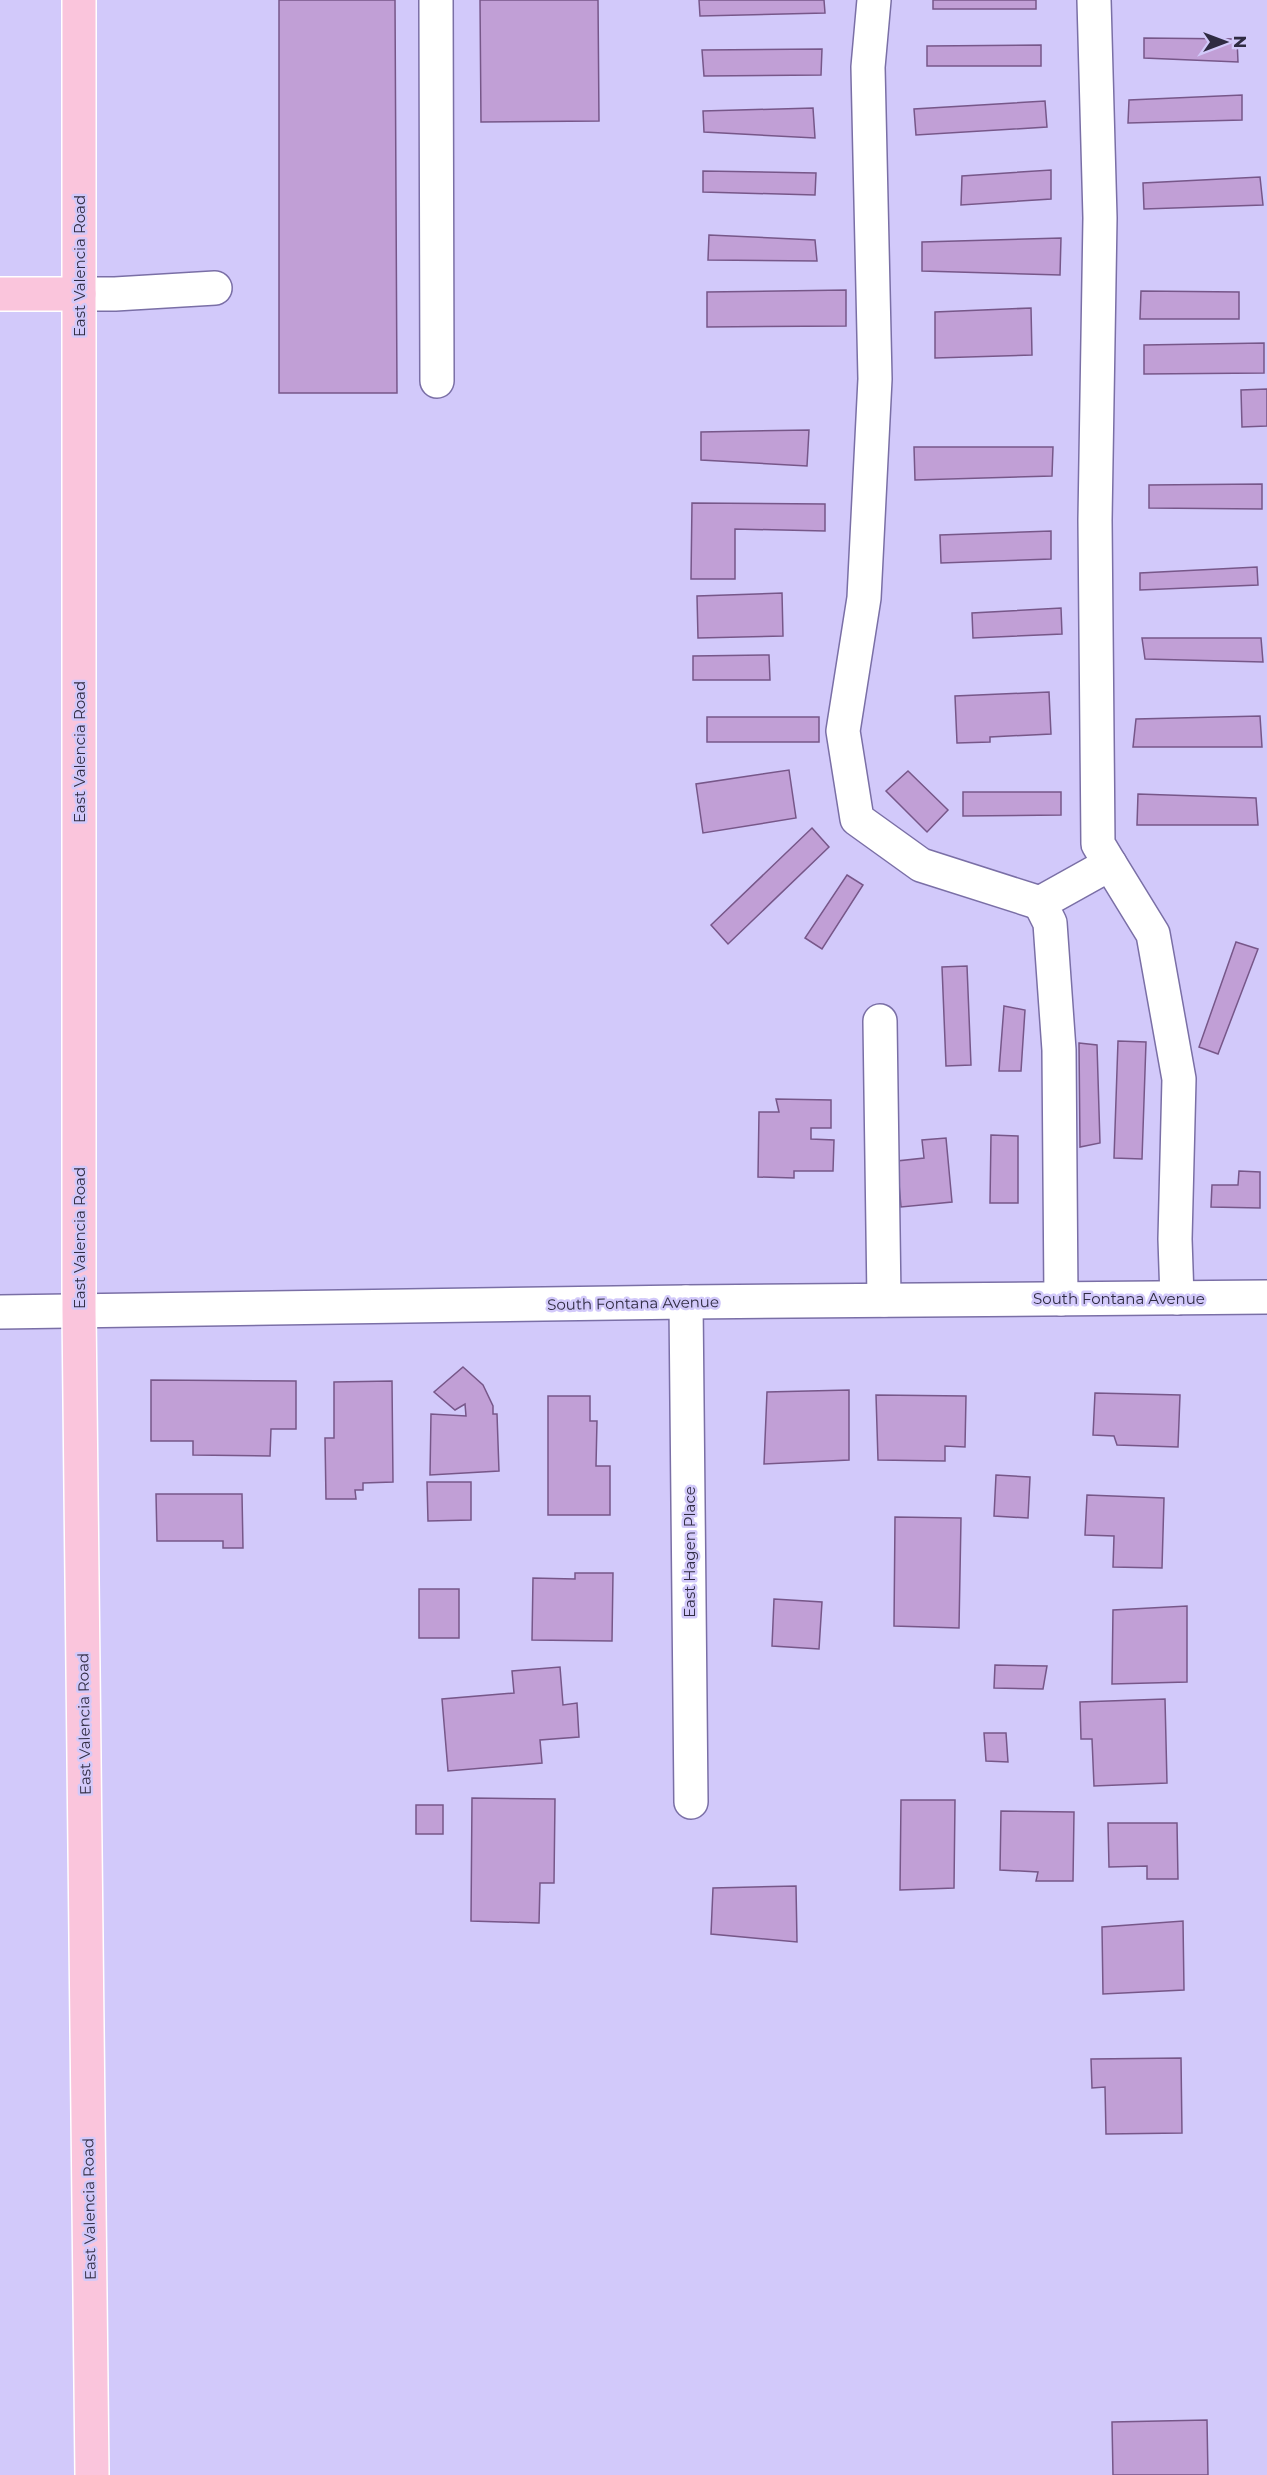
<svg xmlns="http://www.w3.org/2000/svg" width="1267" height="2475" font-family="Montserrat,sans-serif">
	<rect width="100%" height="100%" fill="#d2c9fa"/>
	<g fill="#c19fd6" stroke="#775789" stroke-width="1.5">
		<polygon points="279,0 395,0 397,393 279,393"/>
		<polygon points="480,0 598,0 599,121 481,122"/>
		<polygon points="699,0 824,0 825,13 700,16"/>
		<rect x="933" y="0" width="103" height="9"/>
		<polygon points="1144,38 1237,39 1238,62 1144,58"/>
		<polygon points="1041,45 1041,66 927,66 927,46"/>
		<polygon points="822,49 821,75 704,76 702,50"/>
		<polygon points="1242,95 1242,120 1128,123 1129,100"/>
		<polygon points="1045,101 1047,127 916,135 914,109"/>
		<polygon points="813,108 815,138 704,132 703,111"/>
		<polygon points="1051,170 1051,199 961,205 962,176"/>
		<polygon points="703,171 816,173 815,195 703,192"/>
		<polygon points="1260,177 1263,205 1144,209 1143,183"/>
		<polygon points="709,235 815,240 817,261 708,260"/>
		<polygon points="1061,238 1060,275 922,271 922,242"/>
		<polygon points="846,290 846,326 707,327 707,292"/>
		<polygon points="1141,291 1239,292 1239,319 1140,319"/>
		<polygon points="1031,308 1032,355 935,358 935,312"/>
		<polygon points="1264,343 1264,373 1144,374 1144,345"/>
		<polygon points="1267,389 1267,426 1242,427 1241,390"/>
		<polygon points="809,430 807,466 701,460 701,432"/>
		<polygon points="914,447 1053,447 1052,476 915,480"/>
		<polygon points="1262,484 1262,509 1149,508 1149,485"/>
		<polygon points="692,503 825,504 825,531 735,529 735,579 691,579"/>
		<polygon points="1051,531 1051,559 941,563 940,535"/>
		<polygon points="1257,567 1258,585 1140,590 1140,573"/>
		<polygon points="782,593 783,636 698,638 697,596"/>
		<polygon points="1061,608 1062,634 973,638 972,613"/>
		<polygon points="1142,638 1261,638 1263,662 1145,659"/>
		<polygon points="769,655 770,680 693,680 693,656"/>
		<polygon points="1049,692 1051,734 990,737 990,742 957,743 955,696"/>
		<polygon points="1260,716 1262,747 1133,747 1136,719"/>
		<rect x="707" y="717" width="112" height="25"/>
		<polygon points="789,770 796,818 703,833 696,784"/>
		<polygon points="908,771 948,810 927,832 886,791"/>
		<polygon points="963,792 1061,792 1061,815 963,816"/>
		<polygon points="1138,794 1256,798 1258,825 1137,825"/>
		<polygon points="812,828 829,847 728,944 711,925"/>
		<polygon points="847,875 863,885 822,949 805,938"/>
		<polygon points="1236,942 1258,949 1218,1054 1199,1047"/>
		<polygon points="967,966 971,1065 946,1066 942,967"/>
		<polygon points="1004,1006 1025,1010 1021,1071 999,1071"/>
		<polygon points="1118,1041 1146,1042 1142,1159 1114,1158"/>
		<polygon points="1079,1043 1097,1045 1100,1143 1080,1147"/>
		<polygon points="776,1099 831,1100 831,1128 811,1128 811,1139 834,1140 833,1171 794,1171 794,1178 758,1177 759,1112 779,1112"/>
		<polygon points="991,1135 1018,1136 1018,1203 990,1203"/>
		<polygon points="946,1138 952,1202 901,1207 897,1161 924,1158 922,1140"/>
		<polygon points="1239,1171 1260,1172 1260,1208 1211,1207 1212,1185 1238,1185"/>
		<polygon points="463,1367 483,1385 493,1406 493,1414 497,1414 499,1471 430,1475 431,1414 466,1416 465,1404 455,1410 434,1392"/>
		<polygon points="151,1380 296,1381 296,1429 271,1429 270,1456 193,1455 193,1441 151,1441"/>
		<polygon points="392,1381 393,1482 363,1483 363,1490 355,1490 356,1499 326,1499 325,1438 334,1438 334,1382"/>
		<polygon points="849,1390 849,1460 764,1464 767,1392"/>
		<polygon points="1095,1393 1180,1395 1178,1447 1117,1445 1114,1436 1093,1435"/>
		<polygon points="876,1395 966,1396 965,1447 945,1446 945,1461 878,1460"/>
		<polygon points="548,1396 590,1396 590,1421 597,1421 596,1466 610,1466 610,1515 548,1515"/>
		<polygon points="996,1475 1030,1477 1028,1518 994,1516"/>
		<polygon points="427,1482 471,1482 471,1520 428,1521"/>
		<polygon points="156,1494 242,1494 243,1548 223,1548 223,1541 157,1541"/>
		<polygon points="1087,1495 1164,1498 1162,1568 1113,1567 1114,1536 1085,1535"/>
		<polygon points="895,1517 961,1518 959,1628 894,1626"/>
		<polygon points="575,1573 613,1573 612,1641 532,1640 533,1578 575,1579"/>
		<rect x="419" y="1589" width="40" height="49"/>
		<polygon points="774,1599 822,1602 819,1649 772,1646"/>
		<polygon points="1187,1606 1187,1682 1112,1684 1113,1610"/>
		<polygon points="995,1665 1047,1666 1043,1689 994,1688"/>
		<polygon points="560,1667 563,1705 577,1703 579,1737 540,1740 542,1763 448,1771 442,1699 514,1693 512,1671"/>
		<polygon points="1165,1699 1167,1783 1094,1786 1092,1739 1081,1739 1080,1702"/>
		<polygon points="984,1733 1006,1733 1008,1762 986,1761"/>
		<polygon points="472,1798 555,1799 554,1883 540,1883 539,1923 471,1921"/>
		<polygon points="901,1800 955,1800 954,1888 900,1890"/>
		<rect x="416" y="1805" width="27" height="29"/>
		<polygon points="1001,1811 1074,1812 1073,1881 1036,1881 1038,1872 1000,1870"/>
		<polygon points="1108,1823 1177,1823 1178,1879 1147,1879 1147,1866 1109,1867"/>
		<polygon points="796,1886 797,1942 711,1934 713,1888"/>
		<polygon points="1183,1921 1184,1990 1103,1994 1102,1927"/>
		<polygon points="1181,2058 1182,2133 1106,2134 1105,2087 1092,2088 1091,2059"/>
		<polygon points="1207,2420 1208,2475 1113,2475 1112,2422"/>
	</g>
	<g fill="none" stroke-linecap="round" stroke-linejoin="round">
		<g stroke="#7a6fa6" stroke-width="36">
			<g id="minor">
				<polyline points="436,0 437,381"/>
				<polyline points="874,0 868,67 875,379 864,598 843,731 857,819 921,865 1040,903"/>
				<polyline points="1094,0 1100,218 1095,520 1098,844 1110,864"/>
				<polyline points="79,294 115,294 215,288"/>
				<polyline points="880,1021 884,1300"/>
				<polyline points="1061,1299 1059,1050 1050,923 1040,903 1110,864 1153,934 1179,1079 1175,1239 1177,1298"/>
				<polyline points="686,1302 691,1802"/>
				<polyline points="0,1312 686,1302 1267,1297"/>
			</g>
		</g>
		<g stroke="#fff" stroke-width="36">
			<g id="major">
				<polyline points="79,0 79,1311 92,2475"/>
				<polyline points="0,294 79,294"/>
			</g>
		</g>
		<use href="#minor" stroke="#fff" stroke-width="33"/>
		<use href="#major" stroke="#fac5dc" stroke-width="33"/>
	</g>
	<g text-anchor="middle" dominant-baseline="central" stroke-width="5" stroke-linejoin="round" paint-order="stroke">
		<g font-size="15" fill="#2f2b42" stroke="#d2c9fa">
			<text transform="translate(79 266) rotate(-90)">East Valencia Road</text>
			<text transform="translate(79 752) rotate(-90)">East Valencia Road</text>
			<text transform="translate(79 1238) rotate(-90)">East Valencia Road</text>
			<text x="1119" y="1298">South Fontana Avenue</text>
			<text transform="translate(633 1303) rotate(-1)">South Fontana Avenue</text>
			<text transform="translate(689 1552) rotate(-90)">East Hagen Place</text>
			<text transform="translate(84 1724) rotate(-91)">East Valencia Road</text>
			<text transform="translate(89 2209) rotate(-91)">East Valencia Road</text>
		</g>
	</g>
	<g transform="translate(1225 42) rotate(90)" stroke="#d2c9fa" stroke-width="4.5" paint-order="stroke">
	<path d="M0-4.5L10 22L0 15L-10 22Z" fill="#2f2b42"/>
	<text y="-9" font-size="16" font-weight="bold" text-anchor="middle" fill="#2f2b42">N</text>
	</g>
</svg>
